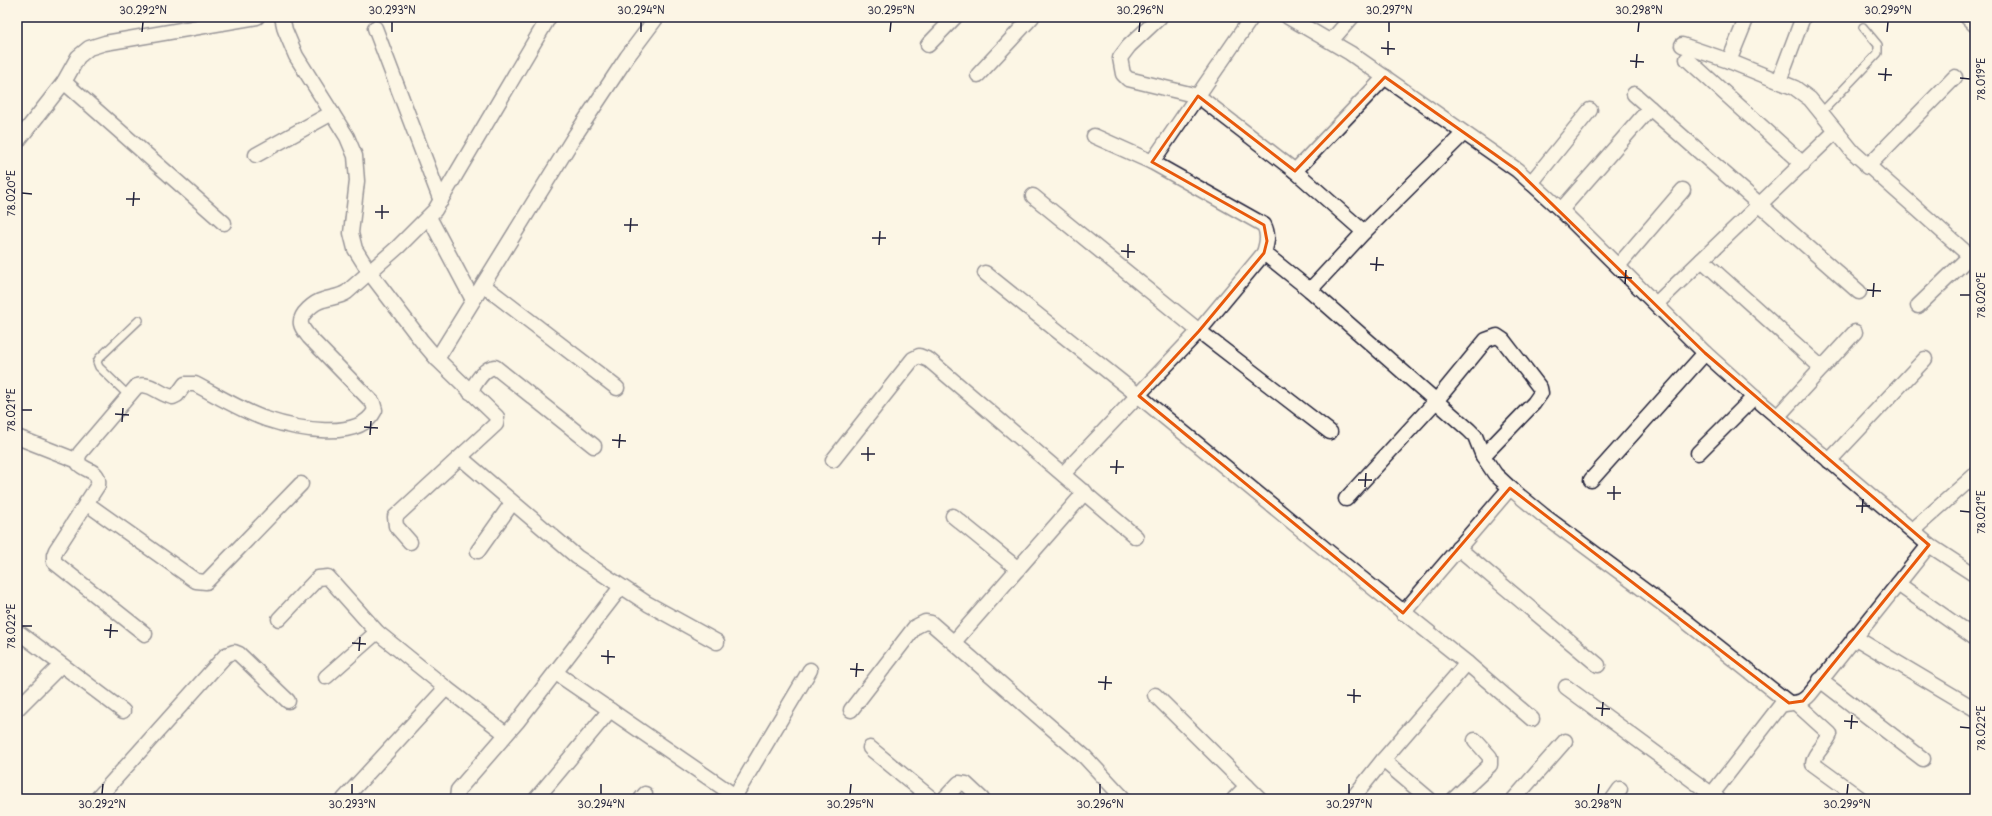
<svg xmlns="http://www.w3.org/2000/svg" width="1992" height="816" font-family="'Playpen Sans',sans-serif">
	<rect width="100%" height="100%" fill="#fcf5e5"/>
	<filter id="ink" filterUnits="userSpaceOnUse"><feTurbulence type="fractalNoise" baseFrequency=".025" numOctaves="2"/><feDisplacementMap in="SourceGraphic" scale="8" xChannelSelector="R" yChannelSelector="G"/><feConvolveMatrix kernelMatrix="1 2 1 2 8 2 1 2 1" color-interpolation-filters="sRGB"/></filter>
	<g filter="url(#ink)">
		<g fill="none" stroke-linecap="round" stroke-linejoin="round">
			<g stroke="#22223b" stroke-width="10">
				<g id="lane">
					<polyline points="1821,113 1878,53 1878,45 1863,27"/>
					<polyline points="129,396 99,367 97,362 99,358 139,320"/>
				</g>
			</g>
			<g stroke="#22223b" stroke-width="17">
				<g id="street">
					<polyline points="282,17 285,30 296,56 347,137 355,156 357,181 351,233 355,249 370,273 421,340 437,359 497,417 496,424 395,517 396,526 410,542"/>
					<polyline points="1160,17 1129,46 1120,58 1123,74 1128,79 1198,96 1295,171 1364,232 1310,290"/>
					<path d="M1252 17 1152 162 1264 225C1269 235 1267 243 1264 253"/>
					<polyline points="1288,17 1350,53 1517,170 1561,210 1705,353 1754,397 1929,545 1975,575"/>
					<polyline points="1747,17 1729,61 1795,88 1810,99 1853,152 1970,256 1975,252"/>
					<polyline points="1967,17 1975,25"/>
					<polyline points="375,28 441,201"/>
					<polyline points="1331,41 1352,17"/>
					<polyline points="928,45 955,17"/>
					<polyline points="1682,45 1729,61"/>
					<polyline points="1687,59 1803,164"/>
					<polyline points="978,75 1032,17"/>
					<polyline points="1779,81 1803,17"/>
					<polyline points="64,82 224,223"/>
					<polyline points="1634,94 1859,292"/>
					<polyline points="1094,136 1152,162"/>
					<polyline points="17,142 64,82 78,57 89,48 105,43 257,17"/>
					<polyline points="256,155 332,113"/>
					<polyline points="1867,167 1955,77"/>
					<polyline points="1295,171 1385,77"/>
					<polyline points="1531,183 1590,110"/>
					<polyline points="1033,196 1199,331 1330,432"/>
					<polyline points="1561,210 1650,108"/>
					<polyline points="429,217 473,300"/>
					<polyline points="1364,232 1463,134"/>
					<polyline points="1702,260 1822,368"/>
					<polyline points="1618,266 1683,190"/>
					<polyline points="985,273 1139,396 1336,558 1467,663 1383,760 1352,799"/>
					<polyline points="483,285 617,388"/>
					<polyline points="1657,303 1835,132"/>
					<polyline points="1918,306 1970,256"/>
					<polyline points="437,359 576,134 627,57 657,17"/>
					<path d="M470 392C476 383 483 368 495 367L594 446"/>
					<polyline points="1777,417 1855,332"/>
					<polyline points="17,437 78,461"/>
					<polyline points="1698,453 1754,397"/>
					<polyline points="461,458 577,557 648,604 717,642"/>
					<polyline points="833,460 913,359 919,356 929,360 1136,537"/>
					<polyline points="1829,461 1925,359"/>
					<polyline points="1064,473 1199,331 1264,253 1310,290 1469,430 1475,436 1483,456 1495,474 1510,488 1543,515 1683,619 1789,703"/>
					<polyline points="1591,480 1705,353"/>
					<polyline points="1346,499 1436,401 1486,340 1497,336 1503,340 1540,388 1541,393 1534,403 1483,456"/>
					<polyline points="86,503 196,581 206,582 301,484"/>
					<polyline points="953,516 1018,569"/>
					<polyline points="1913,530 1975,475"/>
					<polyline points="1458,548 1598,665"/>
					<polyline points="478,551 512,503"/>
					<polyline points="1898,584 1975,638"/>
					<polyline points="1403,613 1510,488"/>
					<polyline points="279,619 318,578 328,577 377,632 446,688 344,799"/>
					<polyline points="21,634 123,711"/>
					<path d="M145 634 54 562V555L56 550 98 485C100 470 87 472 79 464L78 458 80 453 137 386C151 382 160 395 173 397L177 395 185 384H195C218 396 242 411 266 419 293 428 359 443 375 410L373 403 309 337C306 333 302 329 301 324 299 314 315 302 323 300 332 297 340 297 347 292L398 247 435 210 549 17"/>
					<polyline points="1854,637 1975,709"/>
					<polyline points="954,642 1085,492"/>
					<polyline points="1467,663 1532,719"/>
					<polyline points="326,677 377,632"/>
					<polyline points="1820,680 1923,759"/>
					<polyline points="1566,687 1718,799"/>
					<polyline points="446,688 506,734"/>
					<polyline points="1155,695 1260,799"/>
					<path d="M1797 704 1830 734C1826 745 1813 754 1813 764L1861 799"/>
					<polyline points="17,709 61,665"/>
					<polyline points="610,710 735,796"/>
					<polyline points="851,710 915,627 925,622 931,623 1085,757 1124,799"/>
					<polyline points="870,748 932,799"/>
					<polyline points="1383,760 1429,799"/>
					<path d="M1712 794 1781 705C1795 701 1799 706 1810 694L1929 545"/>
					<polyline points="97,799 226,655 234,652 239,654 288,701"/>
					<polyline points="457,799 458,790 517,722 621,587"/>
					<polyline points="536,799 610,710 556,673"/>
					<polyline points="641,799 645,794"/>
					<polyline points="733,799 810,670"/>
					<polyline points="944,799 959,783 966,784 982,799"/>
					<polyline points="1234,799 1247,786"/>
					<polyline points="1454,799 1490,765 1490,757 1475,740"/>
					<polyline points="1514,799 1565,741"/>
					<polyline points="1613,799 1620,789"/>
				</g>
			</g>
			<use href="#lane" stroke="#fcf5e5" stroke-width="7"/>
			<use href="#street" stroke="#fcf5e5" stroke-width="14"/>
		</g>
	</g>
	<path d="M0 0H1992V816H0ZM1385 77 1517 170 1705 353 1929 545 1803 701 1789 703 1510 488 1403 613 1139 396 1199 331 1264 253 1267 241 1264 225 1152 162 1198 96 1295 171Z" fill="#fcf5e5" fill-opacity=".55" fill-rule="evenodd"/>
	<path fill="none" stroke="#e8590c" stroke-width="3" stroke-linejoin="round" d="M1385 77 1517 170 1705 353 1929 545 1803 701 1789 703 1510 488 1403 613 1139 396 1199 331 1264 253 1267 241 1264 225 1152 162 1198 96 1295 171Z"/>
	<path fill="none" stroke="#22223b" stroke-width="1.5" d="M142 32 143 22M392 32V22M641 32V22M890 32 891 22M1139 32 1140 22M1389 32V22M1638 32 1639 22M1887 32 1888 22M1381 48 1395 49M1388 55V41M1630 61 1644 62M1636 68 1637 54M1878 74 1892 75M1960 78 1970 79M1885 81 1886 68M22 193 32 194M126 199H140M133 206 134 192M375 212H389M382 219V205M624 225H638M630 232 631 218M872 238H886M879 245 880 231M1121 251 1135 252M1128 258V244M1370 264 1384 265M1376 271 1377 257M1618 277 1632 278M1625 284 1626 270M1867 290 1881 291M1960 295H1970M1873 297 1874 283M22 410H32M115 414 129 415M122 422 123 408M364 427 378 428M370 435 371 421M612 440 626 441M619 448 620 434M861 454H875M868 461V447M1110 467H1124M1116 474 1117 460M1358 480H1372M1365 487 1366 473M1607 493H1621M1614 500V486M1856 506H1870M1960 511 1970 512M1862 513 1863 499M22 626H32M104 630 118 631M110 638 111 624M352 643 366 644M359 651 360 637M601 656 615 657M608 664V650M850 669 864 670M856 677 857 663M1098 682 1112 683M1105 690 1106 676M1347 695 1361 696M1354 703V689M1596 708 1610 709M1602 716 1603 702M1844 721 1858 722M1960 727 1970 728M1851 729 1852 715M102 794 103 784M352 794V784M601 794V784M850 794 851 784M1100 794V784M1349 794V784M1598 794 1599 784M1847 794 1848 784"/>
	<rect width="1992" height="816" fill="none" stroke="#fcf5e5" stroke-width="44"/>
	<rect x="22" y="22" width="1948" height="772" fill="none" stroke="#22223b" stroke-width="1.5"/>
	<g font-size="10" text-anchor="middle" fill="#22223b">
		<text x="143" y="14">30.292°N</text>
		<text x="392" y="14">30.293°N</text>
		<text x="641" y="14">30.294°N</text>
		<text x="891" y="14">30.295°N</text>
		<text x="1140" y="14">30.296°N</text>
		<text x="1389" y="14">30.297°N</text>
		<text x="1639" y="14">30.298°N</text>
		<text x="1888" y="14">30.299°N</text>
		<text transform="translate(1981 79) rotate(-90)" y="4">78.019°E</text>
		<text transform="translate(11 193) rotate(-90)" y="4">78.020°E</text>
		<text transform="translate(1981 295) rotate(-90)" y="4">78.020°E</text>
		<text transform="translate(11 410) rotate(-90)" y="4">78.021°E</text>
		<text transform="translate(1981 512) rotate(-90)" y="4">78.021°E</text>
		<text transform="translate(11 626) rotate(-90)" y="4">78.022°E</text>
		<text transform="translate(1981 728) rotate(-90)" y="4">78.022°E</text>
		<text x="102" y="808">30.292°N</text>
		<text x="352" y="808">30.293°N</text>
		<text x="601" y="808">30.294°N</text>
		<text x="850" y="808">30.295°N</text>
		<text x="1100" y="808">30.296°N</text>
		<text x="1349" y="808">30.297°N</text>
		<text x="1598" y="808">30.298°N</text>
		<text x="1847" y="808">30.299°N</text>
	</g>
</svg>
